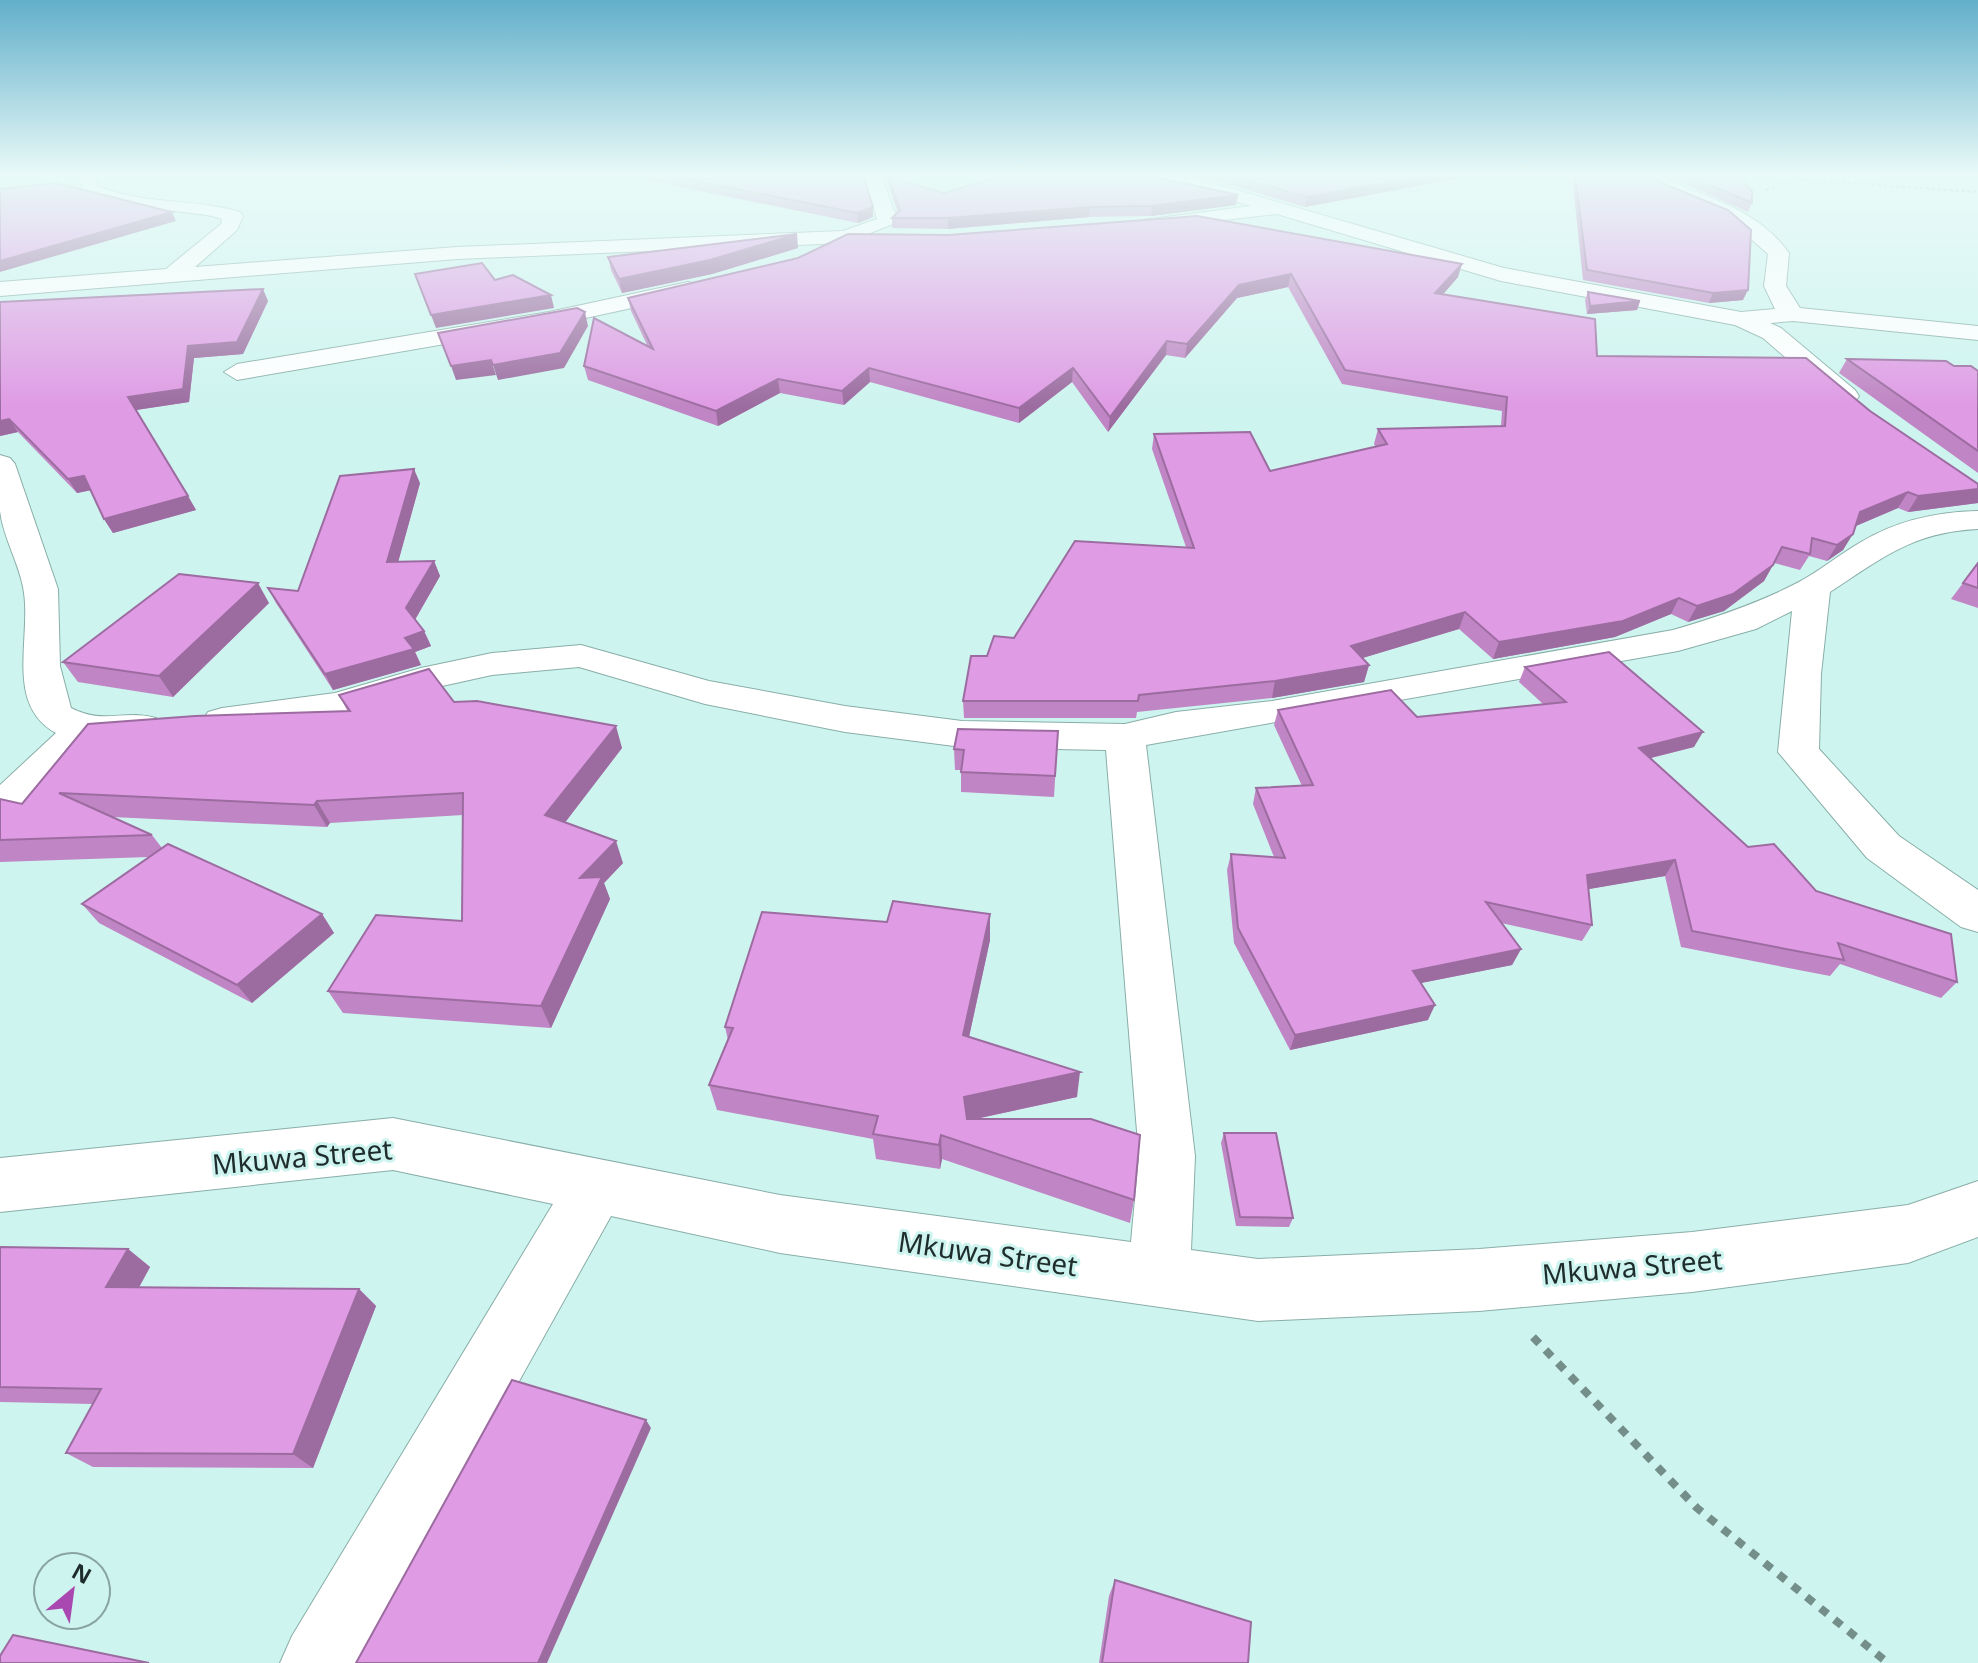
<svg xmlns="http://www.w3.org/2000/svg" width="1978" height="1663" font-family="'Noto Sans',sans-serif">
	<rect width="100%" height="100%" fill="#cef4ef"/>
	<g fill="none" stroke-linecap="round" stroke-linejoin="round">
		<g stroke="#89aea8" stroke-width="2">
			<g id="minor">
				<path d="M79 175H100L96 179 97 186C142 205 193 198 240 212L243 216 237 230 195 267 457 247 843 231 877 219 865 179 868 175H888L883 180 898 222 845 243 457 259 0 296V282L166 269 221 224 222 219 212 216C168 208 125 211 83 193Z"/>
				<path d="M1131 175H1169L1209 182 1504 268 1741 312 1775 309 1764 286 1768 254 1726 217 1662 190 1642 175C1662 174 1671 182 1689 189 1728 204 1764 218 1789 253L1786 286 1800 308 1978 326V340L1793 321 1770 323 1781 328 1855 390 1859 396 1855 402H1837L1763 338 1735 325 1501 281 1277 214 1136 230 1133 226 1136 222 1143 220 1251 206 1200 191 1134 179Z"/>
				<polygon points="688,282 696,284 699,289 696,294 549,326 237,380 224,372 237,364 549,312"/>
				<path d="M0 455 10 458 15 464 58 589 60 666 71 708C104 725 123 709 156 718L162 727 156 736 94 743 15 821 0 825V785L56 733C3 704 33 635 23 587 18 561 3 537 0 511 0 493 0 473 0 455Z"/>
				<path d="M1978 511V529C1913 532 1882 558 1830 592L1821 674 1819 749 1899 836 1978 890V932L1961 927 1867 858 1778 752 1792 611 1756 629 1678 651 1146 745 1195 1156 1191 1250 1258 1259 1479 1249 1692 1232 1908 1205 1978 1181V1237L1908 1263 1692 1292 1479 1311 1258 1321 780 1253 611 1216 362 1663H280L292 1636 553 1204 393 1170 0 1212V1158L393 1118 780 1195 1131 1242 1139 1156 1106 750 962 747 845 732 705 704 579 667 492 675 442 686 338 717 222 734 208 730 202 721 208 712 222 708 335 693 421 668 492 653 581 645 709 681 845 706 962 721 1125 724 1176 712 1272 701 1673 630C1717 617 1759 603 1799 582 1821 570 1840 554 1861 542 1898 520 1936 512 1978 511Z"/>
			</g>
		</g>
		<polyline stroke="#748e8a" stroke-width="2" stroke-dasharray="3 3" stroke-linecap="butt" points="1766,190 1785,181 1803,180 1978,192"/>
		<polyline stroke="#748e8a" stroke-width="8" stroke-dasharray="9 9" stroke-linecap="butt" points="1533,1337 1697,1508 1888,1663"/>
		<use href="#minor" fill="#fff" fill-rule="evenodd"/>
	</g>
	<g fill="#c085c4">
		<polygon points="622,175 863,175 873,207 873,217 858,223"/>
		<polygon points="1184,175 1476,175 1305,207 1210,179"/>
		<polygon points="1572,175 1651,175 1743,300 1709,303 1583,280"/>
		<polygon points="1654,175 1737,175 1752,203 1748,212 1667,176"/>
		<polygon points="1753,175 1804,175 1791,177"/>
		<polygon points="1970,175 1978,175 1978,181"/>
		<polygon points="888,177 944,193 1238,195 1236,205 1151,216 1089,217 948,229 892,228 892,218 898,213 889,187"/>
		<polygon points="798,248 712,274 622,293 611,270 608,257"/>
		<polygon points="798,258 1458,277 1442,295 1597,356 1870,411 1978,484 1978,503 1908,512 1898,508 1856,526 1843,550 1827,561 1809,556 1800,570 1774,563 1764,581 1724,611 1688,622 1671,614 1615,637 1493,659 1459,629 1362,658 1369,665 1364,682 1272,698 1137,712 1136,718 964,718 963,701 987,656 1014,638 1186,547 1152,449 1154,434 1270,471 1376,447 1374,444 1378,429 1501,426 1502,411 1342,384 1288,287 1237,298 1185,358 1166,355 1108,432 1072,382 1019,423 870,382 844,405 780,393 718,426 588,380 584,366 648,347 631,311 628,298"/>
		<polygon points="1588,292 1640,301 1637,310 1587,314 1585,300"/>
		<polygon points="268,301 243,354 194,358 189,402 136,410 196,510 113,533 104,519 91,490 77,493 18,432 0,436 0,302"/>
		<polygon points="1847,359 1954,366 1978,371 1978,473 1839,373"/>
		<polygon points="420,483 398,562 434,561 440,576 415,620 424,631 431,646 415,652 421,665 333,690 276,603 268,588 298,591"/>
		<polygon points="1978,563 1978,608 1951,599"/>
		<polygon points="269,603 173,697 78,682 63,662"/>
		<polygon points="1525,667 1694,747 1651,758 1748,847 1957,982 1941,998 1840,964 1830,976 1681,947 1665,876 1588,889 1592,925 1582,941 1501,923 1521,949 1512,965 1421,983 1428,1020 1290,1050 1234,943 1227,870 1231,854 1274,857 1253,804 1256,788 1302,786 1274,725 1278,710 1417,717 1543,704 1519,682"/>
		<polygon points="339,695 454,702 622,748 565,822 623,863 604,883 610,899 551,1028 343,1013 328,991 462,921 463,815 330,823 327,827 112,817 152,835 162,848 322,914 334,933 252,1003 99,923 82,904 149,857 0,862 0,799 22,804 348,712"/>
		<polygon points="1058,731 1054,797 961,792 961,770 955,770 954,749"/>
		<polygon points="990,914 990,940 969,1037 1077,1097 976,1119 1134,1200 1130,1223 942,1159 940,1169 876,1159 873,1139 717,1110 709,1085 728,1040 725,1027 887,922"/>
		<polygon points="1224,1133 1293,1218 1289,1227 1236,1226 1221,1143"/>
		<polygon points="0,1247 128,1249 150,1267 139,1287 359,1289 376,1306 313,1468 93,1467 66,1453 93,1404 0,1402"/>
		<polygon points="1115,1580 1248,1663 1099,1663 1109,1596"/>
	</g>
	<g fill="#9c6ca0">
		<polygon points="1426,175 1476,175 1305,207 1307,197"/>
		<polygon points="1238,195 1236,205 1151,216 1152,206"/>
		<polygon points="873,207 873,217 858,223 857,213"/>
		<polygon points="1090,207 1089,217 948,229 948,218"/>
		<polygon points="172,212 176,221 0,272 0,261"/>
		<polygon points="797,234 798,248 712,274 622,293 619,279"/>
		<polygon points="1462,264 1458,277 1432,307 1435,293"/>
		<polygon points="1291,274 1288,287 1237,298 1185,358 1187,344 1239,285"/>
		<polygon points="263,289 268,301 243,354 194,358 189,402 136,410 128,397 188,346"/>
		<polygon points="1748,290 1743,300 1709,303 1713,293"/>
		<polygon points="551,295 554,308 436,328 431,315"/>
		<polygon points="1640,301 1637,310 1587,314 1590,306"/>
		<polygon points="585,312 588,326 564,368 498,380 493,365"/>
		<polygon points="1167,341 1166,355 1108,432 1110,417"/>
		<polygon points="491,360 496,375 456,380 451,366"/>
		<polygon points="869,368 870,382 844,405 842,391"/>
		<polygon points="1073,368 1072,382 1019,423 1019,408"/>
		<polygon points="778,379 780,393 718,426 716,411"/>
		<polygon points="9,419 18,432 0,436 0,421"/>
		<polygon points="414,469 420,483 394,577 387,562"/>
		<polygon points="84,476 92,490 77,493 68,479"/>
		<polygon points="1978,489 1978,503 1908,512 1918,496"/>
		<polygon points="1908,492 1898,508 1851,528 1860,512"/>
		<polygon points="188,496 196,510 113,533 104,519"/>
		<polygon points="1853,534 1843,550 1827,561 1837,545"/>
		<polygon points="434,561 440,576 413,623 406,608"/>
		<polygon points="1773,565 1764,581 1724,611 1688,622 1697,606"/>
		<polygon points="258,583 269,603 173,697 159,676"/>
		<polygon points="1679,598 1671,614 1615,637 1493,659 1499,642"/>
		<polygon points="1465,612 1459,629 1346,663 1351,646"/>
		<polygon points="424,631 431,646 415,652 421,665 333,690 325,674 405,638"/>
		<polygon points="1369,665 1364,682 1272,698 1275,681"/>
		<polygon points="616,726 622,748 554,837 545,815"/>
		<polygon points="1703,732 1694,747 1630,763 1639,748"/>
		<polygon points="317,801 330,823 327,827 314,805"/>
		<polygon points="616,841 623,863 604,883 610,899 551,1028 541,1006 580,878"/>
		<polygon points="1675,860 1665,876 1578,891 1587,875"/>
		<polygon points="322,914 334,933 252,1003 237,985"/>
		<polygon points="990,914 990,940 964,1060 963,1035"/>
		<polygon points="1521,949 1512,965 1406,986 1413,971"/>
		<polygon points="1435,1005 1428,1020 1290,1050 1295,1035"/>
		<polygon points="1080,1072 1077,1097 965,1121 964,1097"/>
		<polygon points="941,1135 942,1159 940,1169 939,1145"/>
		<polygon points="128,1249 150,1267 130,1304 106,1287"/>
		<polygon points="359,1289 376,1306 313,1468 293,1454"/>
		<polygon points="646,1420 651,1428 547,1663 538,1663"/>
	</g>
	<g fill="#df9be4" stroke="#9c6ca0" stroke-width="2">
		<polygon points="666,175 863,175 873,207 857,213"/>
		<polygon points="1006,175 1146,175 1238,195 1152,206 1090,207 948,218 892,218 900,210 888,177 944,193"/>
		<polygon points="1230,175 1426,175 1307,197"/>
		<polygon points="1575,175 1651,175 1664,184 1728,210 1751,230 1748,290 1713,293 1587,270"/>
		<polygon points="1686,175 1737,175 1752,191 1752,203"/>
		<polygon points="56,183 172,212 0,261 0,189"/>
		<polygon points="1197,216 1462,264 1435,293 1595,319 1597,356 1806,358 1870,411 1978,484 1978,489 1918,496 1908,492 1860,512 1853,534 1837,545 1812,538 1810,554 1782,547 1773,565 1733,594 1697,606 1679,598 1623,621 1499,642 1465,612 1351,646 1369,665 1275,681 1139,695 1138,701 963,701 971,656 987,656 994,636 1014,638 1075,541 1194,548 1154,434 1250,432 1270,471 1387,444 1378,429 1505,426 1507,397 1345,370 1291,274 1239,285 1187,344 1167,341 1110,417 1073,368 1019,408 869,368 842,391 778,379 716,411 584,366 594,318 653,349 628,298 798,258 848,234 948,235"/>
		<polygon points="797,234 710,260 619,279 608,257"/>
		<polygon points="482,263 495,280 513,275 551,295 431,315 415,274"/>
		<polygon points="263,289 237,342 188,346 183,389 128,397 188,496 104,519 84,476 68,479 9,419 0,421 0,302"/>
		<polygon points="1588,292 1640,301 1590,306"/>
		<polygon points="577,308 585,312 560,353 493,365 491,360 451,366 438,333"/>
		<polygon points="1847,359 1946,361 1954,366 1971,366 1978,371 1978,451"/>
		<polygon points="414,469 387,562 434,561 406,608 424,631 405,638 414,649 325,674 268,588 298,591 340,476"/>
		<polygon points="1978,563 1978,588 1963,583"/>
		<polygon points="179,574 258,583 159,676 63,662"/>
		<polygon points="1609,652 1703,732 1639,748 1748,847 1774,844 1816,891 1951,934 1957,982 1838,943 1844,960 1692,931 1675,860 1587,875 1592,925 1486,902 1521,949 1413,971 1435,1005 1295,1035 1238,928 1231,854 1285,858 1256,788 1313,785 1278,710 1391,690 1417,717 1566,702 1525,667"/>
		<polygon points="429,669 454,702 477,701 616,726 545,815 616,841 580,878 602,877 541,1006 328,991 376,915 462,921 463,793 317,801 314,805 59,793 152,835 0,840 0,799 22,804 88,724 195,716 350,711 339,695"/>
		<polygon points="958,729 1058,731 1055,776 961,772 964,750 954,749"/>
		<polygon points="168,844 322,914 237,985 82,904"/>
		<polygon points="893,901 990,914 963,1035 1080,1072 964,1097 967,1119 1091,1119 1140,1135 1134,1200 941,1135 939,1145 873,1134 878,1116 709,1085 733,1028 725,1027 762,912 887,922"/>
		<polygon points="1224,1133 1276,1133 1293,1218 1240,1217"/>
		<polygon points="0,1247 128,1249 106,1287 359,1289 293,1454 66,1453 101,1389 0,1387"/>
		<polygon points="512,1380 646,1420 538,1663 356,1663"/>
		<polygon points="1115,1580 1251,1622 1248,1663 1102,1663"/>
		<polygon points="13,1635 149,1663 0,1663 0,1656"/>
	</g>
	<linearGradient id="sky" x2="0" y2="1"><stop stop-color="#62afca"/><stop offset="0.43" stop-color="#e9faf8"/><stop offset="1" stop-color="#e9faf8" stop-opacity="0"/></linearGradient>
	<rect width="1978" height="407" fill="url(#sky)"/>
	<g text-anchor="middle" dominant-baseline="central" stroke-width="6" stroke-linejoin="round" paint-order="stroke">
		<g font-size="28" fill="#1e2d2b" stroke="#cef4ef">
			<text transform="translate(302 1156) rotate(-5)">Mkuwa Street</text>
			<text transform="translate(988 1253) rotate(8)">Mkuwa Street</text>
			<text transform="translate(1632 1266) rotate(-5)">Mkuwa Street</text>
		</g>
	</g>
	<g transform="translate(72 1591) rotate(29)"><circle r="38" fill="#cef4ef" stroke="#88a4a1" stroke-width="2"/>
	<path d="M0-6L14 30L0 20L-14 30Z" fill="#a848b0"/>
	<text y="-12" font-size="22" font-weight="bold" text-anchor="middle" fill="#1e2d2b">N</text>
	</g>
</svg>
